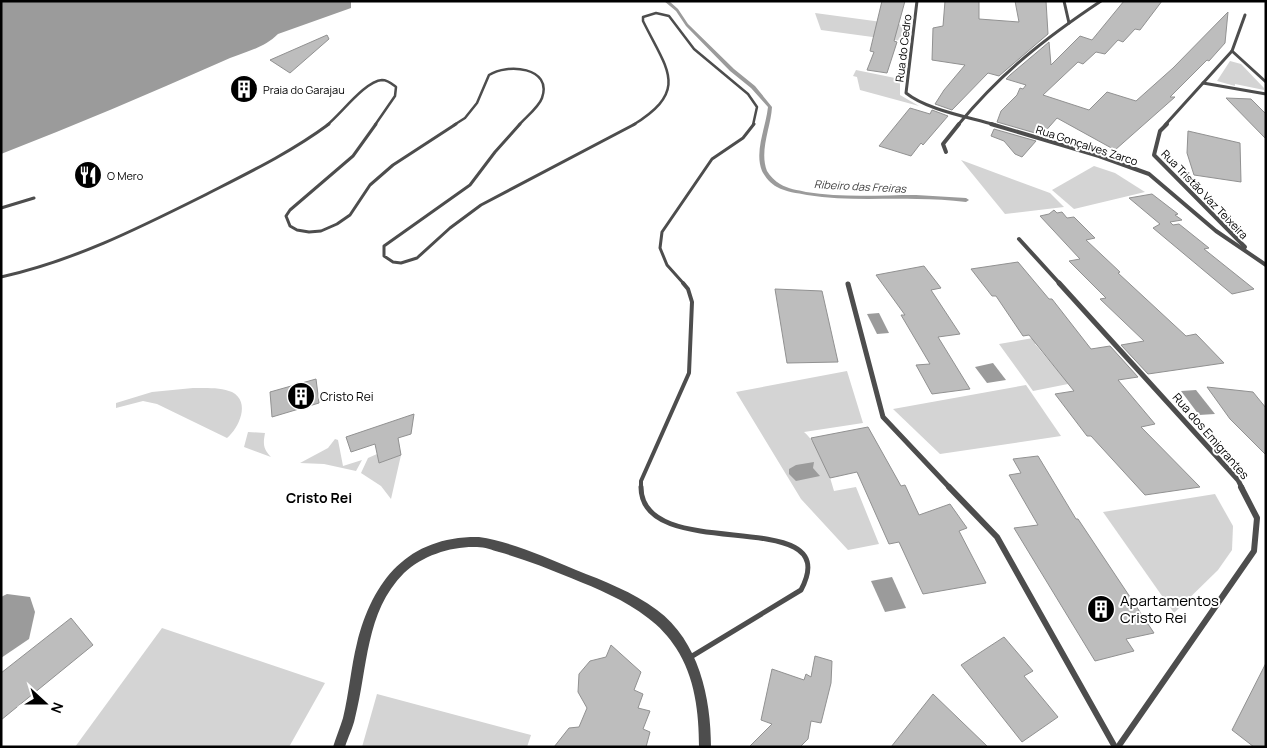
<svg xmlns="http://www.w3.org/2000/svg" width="1267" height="748" font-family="Manrope,sans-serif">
	<rect width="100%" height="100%" fill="#fff"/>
	<g fill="#d4d4d4">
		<polygon points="815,13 904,25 902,41 821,30"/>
		<polygon points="1230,61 1241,64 1264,88 1264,90 1235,84 1235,86 1217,81"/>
		<polygon points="856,70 900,79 900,95 919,106 860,90 857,77 853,76"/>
		<polygon points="961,160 1050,193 1064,207 1005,214"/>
		<polygon points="1094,166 1115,173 1145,192 1074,209 1052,190"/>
		<polygon points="1050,335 1035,344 1063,377 1088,380 1033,391 999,344"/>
		<path d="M847 371 863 423 804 432C819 445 829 472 834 491L856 487 879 544 848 550 801 499 736 392Z"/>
		<polygon points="1026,385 1061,436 940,454 893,409"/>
		<path d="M193 388C205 388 221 387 232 392 251 402 239 428 227 438L157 404 143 401 116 408V403L152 392Z"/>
		<path d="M248 432 265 433C263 444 263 449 271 457L244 447Z"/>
		<polygon points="335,439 338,440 343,466 362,460 356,471 324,464 300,463 328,448"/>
		<polygon points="377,454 379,463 401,455 391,499 381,486 361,473 368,458"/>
		<polygon points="1215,494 1233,526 1232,550 1218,570 1174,613 1103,512"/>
		<polygon points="162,628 325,683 289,747 75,747"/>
		<polygon points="377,694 531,735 527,747 362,747"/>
	</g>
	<g fill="#9b9b9b">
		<path d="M1 1H351V8L278 34C262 50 242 52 221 62 149 94 75 125 1 154Z"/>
		<polygon points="879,313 889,333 877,334 867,314"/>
		<polygon points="993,363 1006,380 987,383 975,367"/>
		<polygon points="1196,390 1215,414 1199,415 1181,391"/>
		<polygon points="814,462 813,468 820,476 796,481 789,474 789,469 796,465"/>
		<polygon points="892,577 906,608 885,612 871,581"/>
		<polygon points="7,594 30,597 35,612 29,639 1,658 1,597"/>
	</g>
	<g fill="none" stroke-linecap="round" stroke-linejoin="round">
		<path fill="#9b9b9b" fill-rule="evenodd" d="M664 1H669L678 9 688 24 734 69 755 86 772 107C771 127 759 151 767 171 770 176 775 181 780 184 788 189 798 190 806 192 842 198 880 195 916 195 933 196 949 197 966 198L969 200 966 202C950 200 933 199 917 199 880 198 843 201 807 195 797 193 786 192 777 187 771 184 765 177 762 171 754 151 766 127 768 107L751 88 730 71 686 26 676 11Z"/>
	</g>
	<g fill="#bdbdbd" stroke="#919191">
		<polygon points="882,1 905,1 894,41 897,42 887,73 867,70 874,52 870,51"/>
		<polygon points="945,1 979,1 979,19 1019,22 1015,1 1046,1 1048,34 999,76 988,73 952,110 935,104 944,90 965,65 932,60 933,28 943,26"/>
		<polygon points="1124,1 1162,1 1140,30 1135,29 1123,42 1118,40 1105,54 1096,52 1083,64 1078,62 1043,95 1089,110 1107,92 1136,101 1173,68 1228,12 1225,43 1209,61 1207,60 1170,97 1175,97 1115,150 1057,118 1042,135 997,122 1001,111 1017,95 1020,88 1023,89 1026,85 1006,79 1010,75 1049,42 1051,65 1080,36 1092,40"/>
		<polygon points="327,35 329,39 290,73 270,60"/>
		<polygon points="1226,98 1251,99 1266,114 1266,139"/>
		<polygon points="910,108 930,114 932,110 948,116 923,145 921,143 911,156 879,146"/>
		<polygon points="994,129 1036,141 1022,157 1015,154 1004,141 991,136"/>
		<polygon points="1188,131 1240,143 1241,182 1194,175 1187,153"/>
		<polygon points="1152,194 1178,214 1175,215 1182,220 1170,222 1173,225 1179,224 1209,248 1204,249 1254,289 1232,294 1153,228 1160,224 1129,198"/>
		<polygon points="1054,210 1057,213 1062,212 1067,218 1074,217 1095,238 1086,240 1120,272 1118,273 1186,336 1196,334 1224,363 1148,374 1121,345 1144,341 1100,299 1106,298 1069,261 1080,259 1040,216 1049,214"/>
		<polygon points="1018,262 1049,299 1052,299 1091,349 1110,346 1138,377 1118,380 1155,424 1141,427 1200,487 1145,495 1091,436 1087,436 1055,394 1074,391 1029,335 1023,336 996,296 992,296 971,269"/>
		<polygon points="924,266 941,288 931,290 960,334 938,337 970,389 932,394 916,365 930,364 901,315 905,315 876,275"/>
		<polygon points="775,289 822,291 838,362 787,363"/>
		<polygon points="316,379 319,403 272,417 270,392"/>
		<polygon points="1207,387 1253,392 1266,408 1266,455 1230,419"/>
		<polygon points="414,414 411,434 398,438 401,455 379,463 375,444 351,452 346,437"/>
		<polygon points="868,427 901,486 905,485 919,515 950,504 967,528 959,531 986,583 923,594 899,542 889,544 857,472 830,478 811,438"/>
		<polygon points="1038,456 1076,519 1078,519 1154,633 1126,639 1134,651 1095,661 1014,528 1038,525 1009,475 1021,473 1013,459"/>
		<polygon points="71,618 93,645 1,720 1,673"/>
		<polygon points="1004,637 1033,671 1024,676 1058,717 1022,742 961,665"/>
		<polygon points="611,645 641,672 634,690 643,694 638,708 650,711 643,729 650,732 646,747 554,747 569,728 579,727 587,708 578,692 579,674 590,661 606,657"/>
		<polygon points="815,656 832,661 831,683 821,723 811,721 808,739 800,747 749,747 772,724 761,720 772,669 804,680 806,674 811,677"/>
		<polygon points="1266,663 1266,747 1254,747 1232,730"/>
		<polygon points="933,694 988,747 891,747"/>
	</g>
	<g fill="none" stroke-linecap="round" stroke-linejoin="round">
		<g stroke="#4d4d4d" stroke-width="2.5">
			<path d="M327 125C341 114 365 81 382 80 388 80 392 84 396 87L395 96 375 125"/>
			<path d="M454 125 465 118 477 103 489 75C507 63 553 67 542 98 539 107 525 118 519 125"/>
			<path d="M633 125C690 90 667 70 643 21V17L656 13 669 16 694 49 748 94 757 107 753 125"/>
		</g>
		<g stroke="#4d4d4d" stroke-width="3">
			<polyline points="376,124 353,156 290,210 286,216 290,226 297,230 309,232 321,231 337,224 350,215 370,185 393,165 456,124"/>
			<polyline points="520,124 495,152 470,185 384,246 384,256 393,262 401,263 417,258 450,228 481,205 635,124"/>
			<polyline points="1,208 34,198"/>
			<path d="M1 277C73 261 137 229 203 196 246 174 290 153 329 124"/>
			<polyline points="684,284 667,265 660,248 662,232 712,159 743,138 754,124"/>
		</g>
		<polyline stroke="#4d4d4d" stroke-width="4" points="641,488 641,481 689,373 692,302 688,289 683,283"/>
		<path stroke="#4d4d4d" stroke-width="5" d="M641 487C641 567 848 502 801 590L689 658"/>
		<g stroke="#4d4d4d" stroke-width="3">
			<path d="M917 1 906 93C927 110 969 117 995 125"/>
			<polyline points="1064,1 1069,23"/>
			<polyline points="1232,51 1266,82"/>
			<polyline points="1203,83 1266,94"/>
			<path d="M958 125C1002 72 1044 39 1101 1"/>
			<polyline points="1165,125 1232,51 1245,15"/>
		</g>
		<g stroke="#4d4d4d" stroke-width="4">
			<polyline points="991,124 1099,156 1149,174 1216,231 1266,265"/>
			<polyline points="1167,124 1160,131 1154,155 1245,247"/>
			<polyline points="946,152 943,144 959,124"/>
			<polyline points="1019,239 1060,284"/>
		</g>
		<g stroke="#4d4d4d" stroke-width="5">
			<polyline points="1059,283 1238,480 1242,488"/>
			<polyline points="848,284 883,417 950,488"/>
		</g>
		<g stroke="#4d4d4d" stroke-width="6">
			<polyline points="949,487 997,537 1115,747"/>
			<polyline points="1118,747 1254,551 1257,518 1241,487"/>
		</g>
		<path fill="#4d4d4d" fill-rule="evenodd" d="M479 537C512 542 545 557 576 570 604 581 633 592 657 610 699 641 711 698 711 747H699C699 713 695 677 676 648 669 637 659 626 648 618 625 600 598 589 571 578 547 568 524 559 499 552 492 550 485 547 477 547 452 546 423 555 404 573 365 612 368 668 355 718 353 728 348 737 345 747H333C336 737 340 728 343 718 349 693 351 667 357 643 373 579 409 536 479 537Z"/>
	</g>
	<defs>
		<g id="building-disc" transform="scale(1.4375)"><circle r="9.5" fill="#000" stroke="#fff"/><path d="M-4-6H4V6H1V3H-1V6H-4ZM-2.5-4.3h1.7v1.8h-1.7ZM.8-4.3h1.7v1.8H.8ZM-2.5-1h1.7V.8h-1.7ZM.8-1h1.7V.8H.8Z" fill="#fff"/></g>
		<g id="restaurant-disc" transform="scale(1.4375)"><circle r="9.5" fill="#000" stroke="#fff"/><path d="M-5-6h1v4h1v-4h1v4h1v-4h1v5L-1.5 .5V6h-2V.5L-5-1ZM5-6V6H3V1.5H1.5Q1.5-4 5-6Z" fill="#fff"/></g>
	</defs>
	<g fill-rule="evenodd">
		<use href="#building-disc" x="244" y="89"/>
		<use href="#restaurant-disc" x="88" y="175"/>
		<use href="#building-disc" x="301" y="396"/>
		<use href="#building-disc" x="1101" y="609"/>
	</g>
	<g text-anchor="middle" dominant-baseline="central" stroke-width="4" stroke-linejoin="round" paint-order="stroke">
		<g font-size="11" fill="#000" stroke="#fff">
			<text transform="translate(903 48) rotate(-83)">Rua do Cedro</text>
			<text transform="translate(1087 145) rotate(18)">Rua Gonçalves Zarco</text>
			<text transform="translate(1205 194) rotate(46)">Rua Tristão Vaz Teixeira</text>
		</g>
		<g font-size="11" fill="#000" stroke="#fff" text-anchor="start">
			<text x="263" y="89">Praia do Garajau</text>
			<text x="107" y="175">O Mero</text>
		</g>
		<g font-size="11" font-style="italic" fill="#3c3c3c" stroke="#fff">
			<text transform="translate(860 186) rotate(3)">Ribeiro das Freiras</text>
		</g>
		<g font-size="12" fill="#000" stroke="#fff" text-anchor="start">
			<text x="320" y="396">Cristo Rei</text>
		</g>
		<g font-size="12" fill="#000" stroke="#fff">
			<text transform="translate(1211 436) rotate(49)">Rua dos Emigrantes</text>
		</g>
		<g font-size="14" font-weight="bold" fill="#000" stroke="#fff">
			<text x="319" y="497">Cristo Rei</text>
		</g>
		<g font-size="15" fill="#000" stroke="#fff" text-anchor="start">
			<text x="1120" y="600">Apartamentos<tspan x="1120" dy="17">Cristo Rei</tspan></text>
		</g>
	</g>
	<rect width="1267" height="748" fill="none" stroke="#000000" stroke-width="5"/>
	<g transform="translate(45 703) rotate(111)" stroke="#ffffff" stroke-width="4" paint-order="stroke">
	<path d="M0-4L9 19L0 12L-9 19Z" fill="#000000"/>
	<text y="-8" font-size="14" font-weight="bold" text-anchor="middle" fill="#000000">N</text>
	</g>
</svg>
